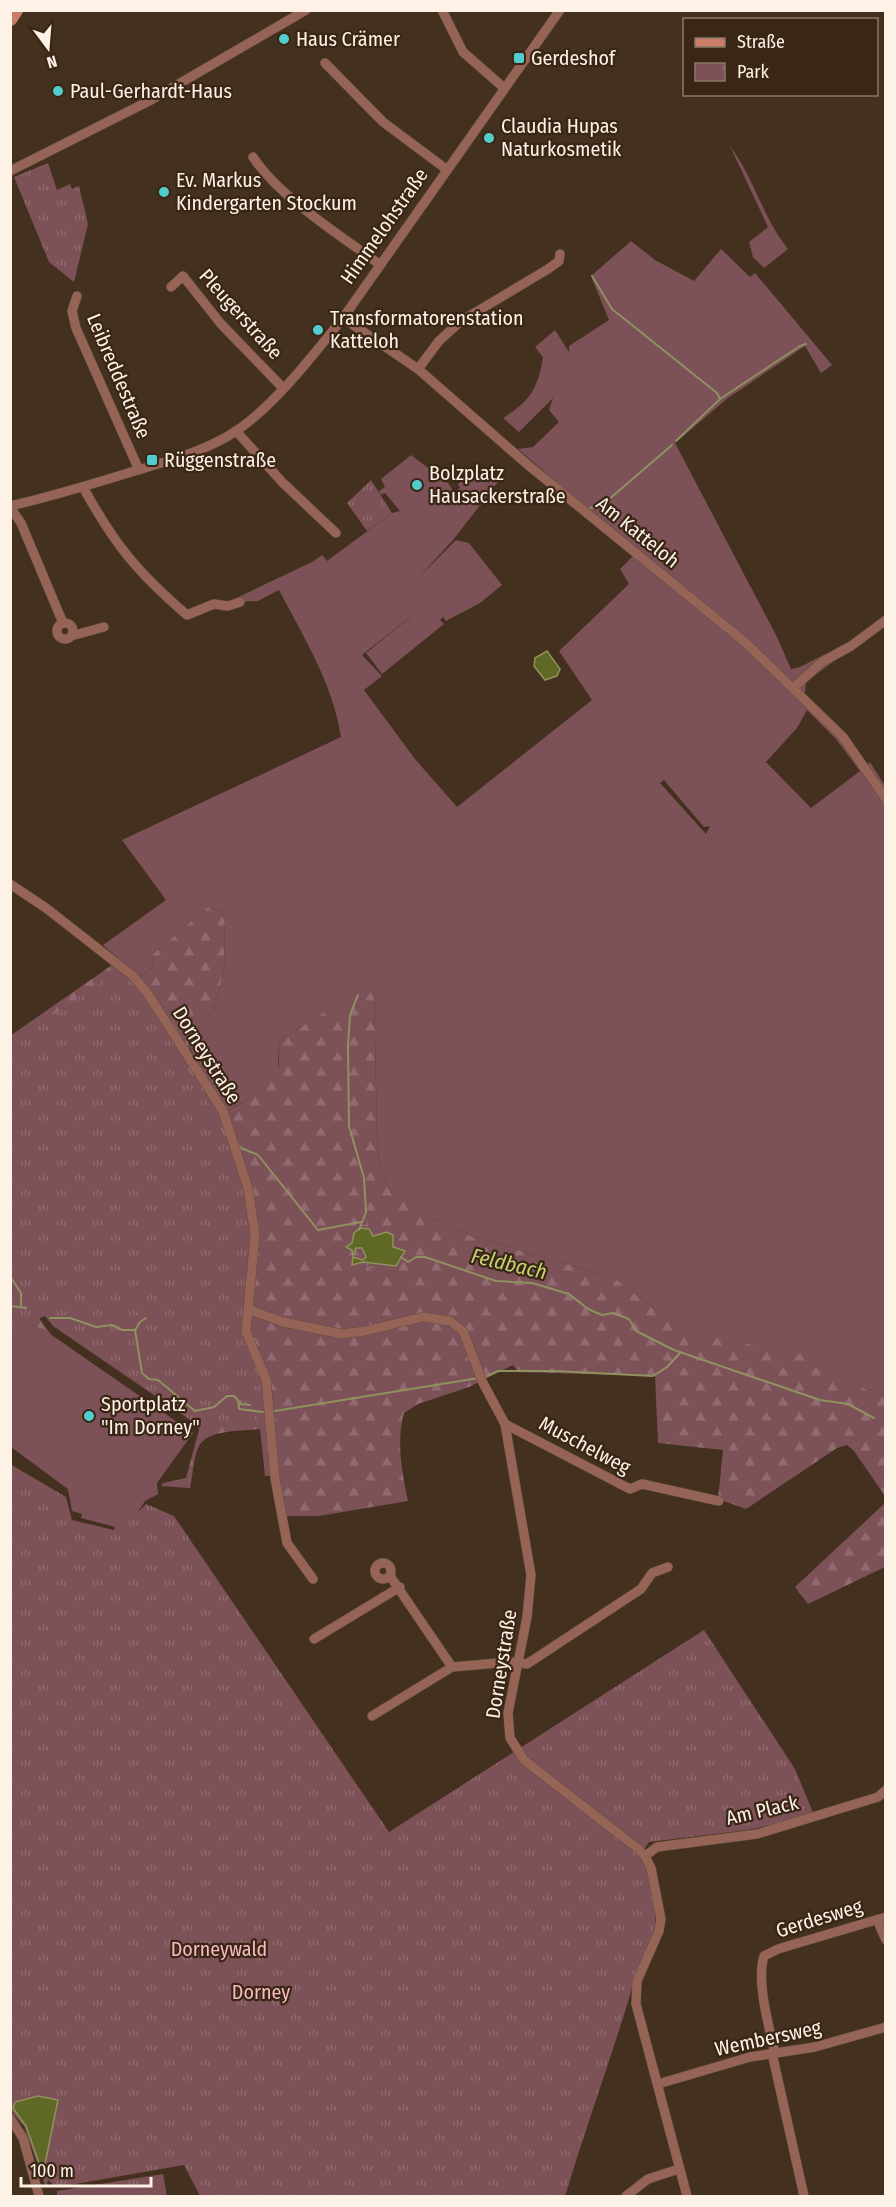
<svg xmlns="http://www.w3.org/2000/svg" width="896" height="2207" font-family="'Fira Sans Condensed',sans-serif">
	<defs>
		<pattern id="forest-firs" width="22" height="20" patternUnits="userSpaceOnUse" patternTransform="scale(1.5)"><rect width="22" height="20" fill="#7c5158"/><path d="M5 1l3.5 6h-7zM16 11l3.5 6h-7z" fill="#906a70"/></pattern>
		<pattern id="wetland-marsh" width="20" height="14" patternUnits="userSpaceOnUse" patternTransform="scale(1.5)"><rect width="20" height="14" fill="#7c5158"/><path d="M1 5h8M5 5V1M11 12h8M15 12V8" fill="none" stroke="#906a70"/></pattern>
		<pattern id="park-tufts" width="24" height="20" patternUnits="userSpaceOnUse" patternTransform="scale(1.5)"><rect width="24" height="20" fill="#7c5158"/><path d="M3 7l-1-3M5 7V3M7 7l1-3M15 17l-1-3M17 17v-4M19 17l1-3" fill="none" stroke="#906a70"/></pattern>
	</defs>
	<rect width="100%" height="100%" fill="#44301e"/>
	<g fill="#7c5158" fill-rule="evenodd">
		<path d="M730 146C754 178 763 218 788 249L764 268 753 257 749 242 768 227Z"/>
		<path d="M631 241 655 260 694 281 721 249 750 277 755 273 832 365 821 373 805 346 728 398 675 443 776 635 791 669 800 667 849 642 885 615V625C859 645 831 661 806 683L804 703 842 740 863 768 870 762 885 786V1394L867 1390 845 1378 693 1333 670 1320 614 1278 471 1236 433 1219 392 1194 380 1170 377 1139 374 984 365 986 279 1041 278 1074 268 1088 227 1111 201 1073 188 1043 215 1007 224 969 225 913 208 907 153 954 154 966 140 977 103 945 166 900 122 840 341 737C333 684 304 638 279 590L258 601 228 602 312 562 322 555 327 561 392 513 400 511 385 493 381 495 379 491 385 487 381 479 411 455 448 483 454 492 460 488 458 484 464 479 469 482 489 468 498 482 453 540 419 577 456 540 469 543 502 585 480 603 446 621 443 617 440 620 444 624 382 674 366 653 424 606 362 655 382 676 364 690 415 759 457 807 592 700 559 651 629 584 620 569 633 556 589 510 518 449 533 447 559 422 549 410 553 398 519 432 503 418C530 401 538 389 543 357L535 347 555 330 569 352V346L609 320 591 276ZM807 710 836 739 860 771 811 808 766 762 797 728ZM664 780 704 827 710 826 706 834 660 783Z"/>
		<polygon points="33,1326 43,1329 193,1433 157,1483 158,1494 145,1501 136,1515 115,1527 81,1518 82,1514 72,1511 68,1489 11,1447 10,1343"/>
	</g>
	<g fill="url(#forest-firs)">
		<path d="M208 907 225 913 224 969 215 1007 188 1043 199 1075 225 1113C239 1103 271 1090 277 1074 280 1065 279 1051 279 1041L365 986 374 984 377 1139 380 1170 392 1194 433 1219 471 1236 614 1278 670 1320 693 1333 808 1356 867 1390 885 1394V1496L854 1451 847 1445 837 1448 746 1509 718 1499 723 1450 658 1443 655 1376 518 1372 513 1365 469 1387 418 1404 404 1413C396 1441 402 1472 408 1501L319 1516H285L278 1475 265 1476 260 1429C243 1431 208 1429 199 1446 193 1458 193 1475 190 1488L161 1486 163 1483 186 1478 199 1430 197 1425 216 1412 49 1313 39 1318 52 1336 43 1329 33 1326 11 1343 10 1036 112 965 134 982 154 966 153 954Z"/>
		<polygon points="885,1503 885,1567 808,1604 795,1587"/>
	</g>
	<g fill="url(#wetland-marsh)">
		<polygon points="364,1210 370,1210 367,1220 370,1232 360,1228 354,1233 359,1215"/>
		<polygon points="359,1262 385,1264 382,1270 375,1272 363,1265 355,1267 352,1265"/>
	</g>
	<g fill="url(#park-tufts)">
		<polygon points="48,163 57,190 70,184 72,189 79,186 88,224 74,282 49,262 14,177"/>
		<polygon points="371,480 392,513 367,531 347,503"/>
		<polygon points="119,970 144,994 209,1105 230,1148 234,1152 243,1181 250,1229 242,1327 244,1342 263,1388 264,1402 256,1421 251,1424 199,1426 53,1326 45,1316 11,1330 11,1043"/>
		<path d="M10 1464 66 1497 72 1520 114 1530 117 1515H135L146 1504 174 1516 389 1832 704 1630 795 1769 814 1815 748 1830 649 1842 640 1855C648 1867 658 1911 655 1926 652 1944 640 1960 635 1978 614 2051 587 2123 565 2196H200L184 2165 64 2186 56 2187 48 2180 46 2188 24 2126 10 2110Z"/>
		<polygon points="163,2174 167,2196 57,2196 57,2191"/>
	</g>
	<g fill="#5f6825" stroke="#8f915f" stroke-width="1.5">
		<polygon points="547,651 560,669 557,676 545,680 534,666 535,658"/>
		<polygon points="360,1228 369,1229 373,1236 387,1232 393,1235 393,1247 405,1251 396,1266 363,1262 352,1265 353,1257 363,1260 366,1257 362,1248 356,1248 353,1256 352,1250 346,1247 352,1243 354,1233"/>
		<polygon points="38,2096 58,2100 43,2174 26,2126 13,2108 15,2102"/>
	</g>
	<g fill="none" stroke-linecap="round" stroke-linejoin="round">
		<g stroke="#8f915f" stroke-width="2">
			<polyline points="592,276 612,309 717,393 720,399"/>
			<polyline points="676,441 720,399 800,346 806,344"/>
			<polyline points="607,501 672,445"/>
			<polyline points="590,508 602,506"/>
			<polyline points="358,995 350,1015 348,1046 349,1126 364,1178 366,1212 359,1230"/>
			<polyline points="241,1148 258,1155 318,1230 361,1222"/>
			<polyline points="401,1257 408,1262 416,1257 425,1257 496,1281 532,1283 569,1294 588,1309 602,1315 613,1313 629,1319 636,1331 674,1350 820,1400 848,1404 874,1418"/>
			<polyline points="10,1276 21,1293 21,1306"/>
			<polyline points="10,1306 26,1308"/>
			<polyline points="50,1318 70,1318 96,1327 112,1325 122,1330 135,1330 142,1373 149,1379 158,1380 195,1411 214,1407 227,1396 234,1396 241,1404 250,1405"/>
			<polyline points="135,1330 140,1322 146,1318"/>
			<polyline points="485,1377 498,1371 555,1371 653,1376 667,1367 681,1352"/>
			<polyline points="239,1402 239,1409 263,1412"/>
			<polyline points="275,1411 479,1378"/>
		</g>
		<g stroke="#624f3e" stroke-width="10">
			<g id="street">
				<polyline points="442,10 463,52 503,87"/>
				<polyline points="325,63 383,122 446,169"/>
				<path d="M253 157C279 197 340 235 379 264"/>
				<polyline points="10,171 151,100 306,10"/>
				<polyline points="171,287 183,276 221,324 283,388"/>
				<polyline points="77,296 72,311 76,328 139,470"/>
				<polyline points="343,318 418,369 528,465 746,643 843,737 886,799"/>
				<polyline points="418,369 439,341 461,321 548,269 559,261 560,254"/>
				<polyline points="236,431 283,483 336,533"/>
				<path d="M83 487C114 544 138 573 187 615L214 604 228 606 240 602"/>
				<path d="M10 506C54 496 96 483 138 470 171 460 208 450 236 431 275 405 314 354 343 318L560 10"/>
				<polyline points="10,507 21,523 63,623"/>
				<circle cx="65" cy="631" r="8"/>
				<polyline points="71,636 104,627"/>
				<polyline points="793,688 822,662 851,646 886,620"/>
				<polyline points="10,884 46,908 133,976 148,994 223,1111 248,1188 255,1235 246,1332 266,1379 275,1478 287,1543 313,1579"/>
				<polyline points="250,1310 283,1322 342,1334 365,1331 423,1317 450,1321 463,1331 483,1383 505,1424 531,1575 527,1617 508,1713 510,1738 524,1760 637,1848 645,1856 651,1868 661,1919 659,1931 637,1981 636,2004 687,2196"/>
				<polyline points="505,1424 630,1489 642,1484 719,1501"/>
				<circle cx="383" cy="1571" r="8"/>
				<polyline points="390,1576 452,1667 511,1662 527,1664 641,1589 652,1573 668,1567"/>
				<polyline points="314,1639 400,1587"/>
				<polyline points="372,1716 452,1667"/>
				<polyline points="645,1856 657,1847 757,1834 878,1797 886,1790"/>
				<polyline points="877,1920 886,1940"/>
				<polyline points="772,2053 804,2196"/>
				<path d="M775 2053C769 2027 756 1981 764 1956L778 1949 886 1917"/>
				<polyline points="658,2084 750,2057 815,2047 886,2027"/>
				<polyline points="10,2118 23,2138 39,2196"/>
				<polyline points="626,2196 648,2179 679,2169"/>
			</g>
		</g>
		<g stroke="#624f3e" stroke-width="15">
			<polyline id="secondary" points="10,19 16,10"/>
		</g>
		<use href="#street" stroke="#956456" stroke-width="9"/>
		<use href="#secondary" stroke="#cb7d68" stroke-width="14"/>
	</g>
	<g fill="#52cdce" stroke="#392614" stroke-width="2">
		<circle cx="284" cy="39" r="6"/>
		<rect x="513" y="52" width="12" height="12" rx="3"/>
		<circle cx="58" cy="91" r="6"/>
		<circle cx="489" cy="138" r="6"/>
		<circle cx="164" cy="192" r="6"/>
		<circle cx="318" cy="330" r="6"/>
		<rect x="146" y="454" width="12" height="12" rx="3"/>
		<circle cx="417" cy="485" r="6"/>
		<circle cx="89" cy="1416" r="6"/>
	</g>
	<g text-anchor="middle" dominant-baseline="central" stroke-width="4.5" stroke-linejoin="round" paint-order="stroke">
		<g font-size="20" fill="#fef1e6" stroke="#392614" text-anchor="start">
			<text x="296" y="39">Haus Crämer</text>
			<text x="531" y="58">Gerdeshof</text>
			<text x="70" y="91">Paul-Gerhardt-Haus</text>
			<text x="501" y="126">Claudia Hupas<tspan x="501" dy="23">Naturkosmetik</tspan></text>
			<text x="176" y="180">Ev. Markus<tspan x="176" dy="23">Kindergarten Stockum</tspan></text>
			<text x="330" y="318">Transformatorenstation<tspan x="330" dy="23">Katteloh</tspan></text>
			<text x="164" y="460">Rüggenstraße</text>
			<text x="429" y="473">Bolzplatz<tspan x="429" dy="23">Hausackerstraße</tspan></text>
			<text x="101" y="1404">Sportplatz<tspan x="101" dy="23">"Im Dorney"</tspan></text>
		</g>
		<g font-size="20" fill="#fef1e6" stroke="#392614">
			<text transform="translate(384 226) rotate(-55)">Himmelohstraße</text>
			<text transform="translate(241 314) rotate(48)">Pleugerstraße</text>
			<text transform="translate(119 376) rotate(67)">Leibreddestraße</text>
			<text transform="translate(638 532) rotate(39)">Am Katteloh</text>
			<text transform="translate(207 1055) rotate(58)">Dorneystraße</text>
			<text transform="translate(585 1445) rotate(28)">Muschelweg</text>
			<text transform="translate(501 1664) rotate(-81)">Dorneystraße</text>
			<text transform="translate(762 1810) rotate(-13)">Am Plack</text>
			<text transform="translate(819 1918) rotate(-17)">Gerdesweg</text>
			<text transform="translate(768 2038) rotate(-12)">Wembersweg</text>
		</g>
		<g font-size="20" fill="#f8bac2" stroke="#392614">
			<text x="219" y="1949">Dorneywald</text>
			<text x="261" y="1992">Dorney</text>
		</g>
		<g font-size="21" font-style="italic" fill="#c5d374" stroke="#392614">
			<text transform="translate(509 1264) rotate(13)">Feldbach</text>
		</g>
	</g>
	<rect width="896" height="2207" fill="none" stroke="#fef1e6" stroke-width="24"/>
	<rect x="683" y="18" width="195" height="78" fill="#392614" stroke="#887768" stroke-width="1.5"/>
	<rect x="695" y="38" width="30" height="9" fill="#cb7d68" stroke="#887768" stroke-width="1.5"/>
	<text x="737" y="48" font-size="18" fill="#fef1e6">Straße</text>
	<rect x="695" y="63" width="30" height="18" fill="url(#park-tufts)" stroke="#887768" stroke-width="1.5"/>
	<text x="737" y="78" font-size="18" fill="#fef1e6">Park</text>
	<g transform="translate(48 48) rotate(164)" stroke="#392614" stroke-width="4.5" paint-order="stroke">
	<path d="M0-4.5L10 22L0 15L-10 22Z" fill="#fef1e6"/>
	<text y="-9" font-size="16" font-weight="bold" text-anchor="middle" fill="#fef1e6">N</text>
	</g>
	<path d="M21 2177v9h130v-9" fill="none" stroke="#fef1e6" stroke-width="3"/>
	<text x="30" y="2177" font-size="18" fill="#fef1e6" stroke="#392614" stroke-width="4.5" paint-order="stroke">100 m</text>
</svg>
